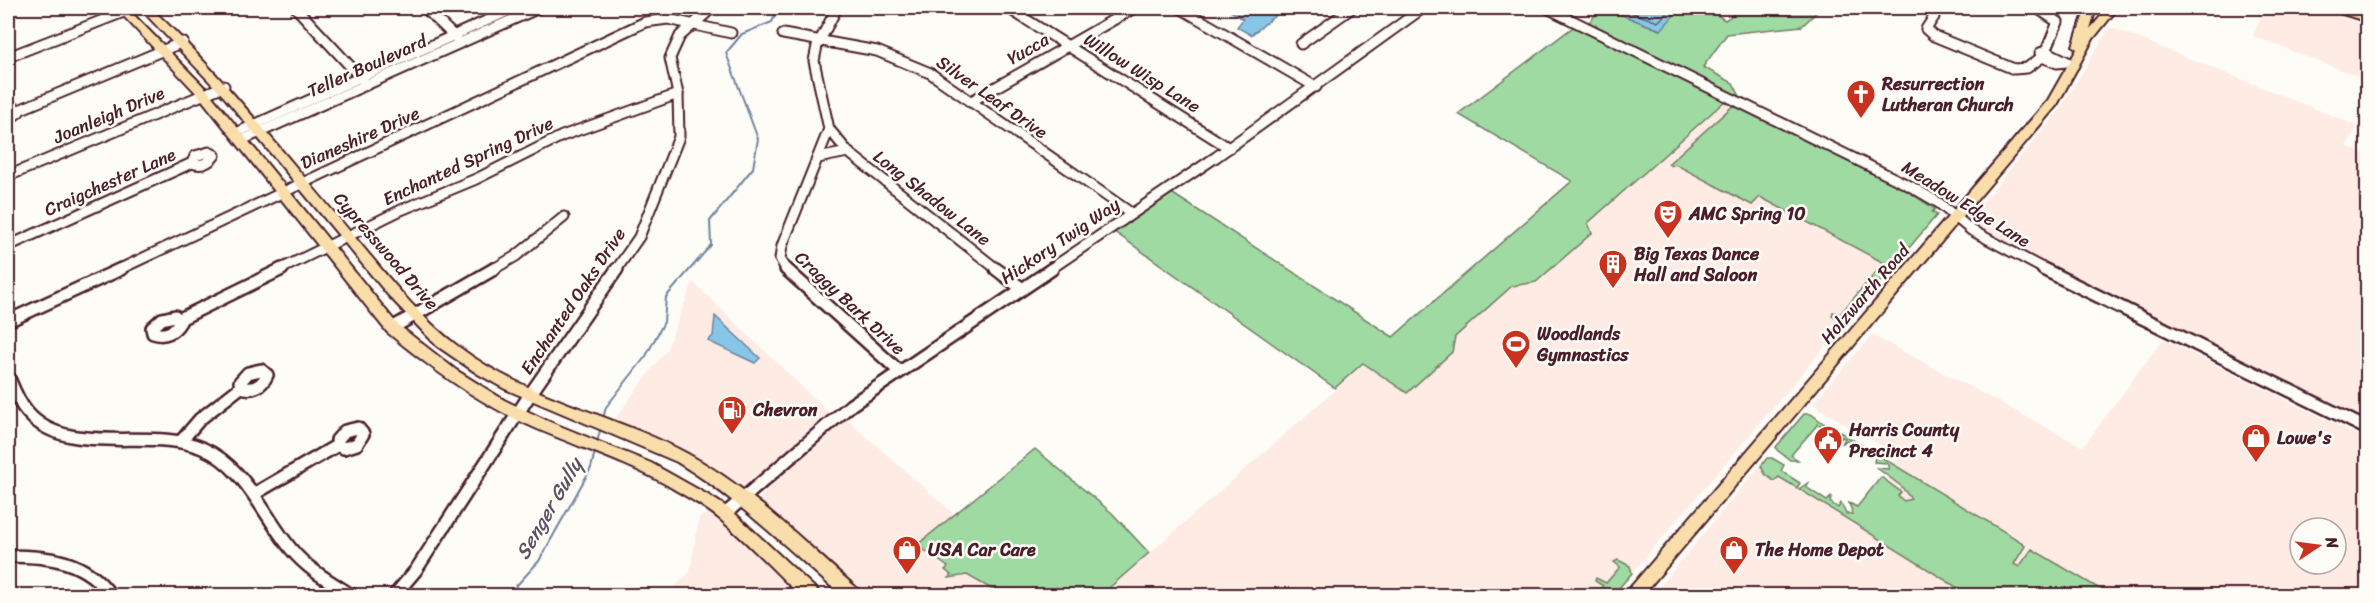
<svg xmlns="http://www.w3.org/2000/svg" width="2375" height="603" font-family="Sriracha,sans-serif">
	<rect width="100%" height="100%" fill="#fdfcf7"/>
	<filter id="ink" filterUnits="userSpaceOnUse"><feTurbulence type="fractalNoise" baseFrequency=".0167" numOctaves="2"/><feDisplacementMap in="SourceGraphic" scale="12" xChannelSelector="R" yChannelSelector="G"/><feConvolveMatrix kernelMatrix="1 2 1 2 8 2 1 2 1" color-interpolation-filters="sRGB"/></filter>
	<g filter="url(#ink)">
		<g fill="#fdebe4" fill-rule="evenodd">
			<polygon points="2237,8 2320,8 2367,26 2367,80 2253,36 2261,17"/>
			<polygon points="2110,27 2358,126 2346,146 2367,155 2367,426 2023,256 1972,221 1976,210 2059,111"/>
			<polygon points="1688,79 1894,182 1933,208 1937,215 1613,595 1080,596 1104,574 1125,575"/>
			<polygon points="693,282 831,415 791,455 743,489 691,457 612,423 667,349"/>
			<path d="M1872 335 2083 447 2163 339 2367 440V595L1652 596 1762 463 1854 520 1896 467 1890 451 1820 409 1814 402ZM2300 528H2336V564H2300Z"/>
			<polygon points="844,417 956,516 1018,595 861,595 763,506 760,499 765,491"/>
			<polygon points="713,510 802,596 666,596 690,572 699,518"/>
		</g>
		<g fill="#9edaa1" stroke="#747c66" stroke-width="1.5">
			<polygon points="1602,8 1612,8 1607,9 1660,30 1680,8 1706,8 1725,20 1743,8 1821,8 1802,26 1727,34 1703,67 1733,83 1741,98 1588,23"/>
			<polygon points="1576,25 1725,101 1588,223 1592,233 1536,282 1512,286 1455,337 1452,352 1407,393 1363,363 1335,388 1113,231 1170,192 1393,337 1572,181 1458,114"/>
			<polygon points="1735,104 1894,182 1935,209 1932,212 1937,215 1846,322 1832,315 1833,312 1840,314 1884,263 1760,197 1752,205 1675,164 1671,166 1668,164"/>
			<polygon points="1804,414 1811,414 1827,426 1825,428 1818,424 1791,455 1798,460 1790,460 1777,450 1776,447"/>
			<polygon points="1840,432 2023,543 2025,546 2014,564 2019,567 2032,549 2110,595 1969,595 1799,489 1809,482 1806,487 1827,501 1832,496 1830,502 1838,508 1841,503 1846,514 1853,514 1849,503 1857,507 1881,477 1901,492 1898,496 1904,501 1911,499 1901,486 1877,468 1889,469 1887,463 1874,462 1875,457 1847,440 1842,444 1845,438 1842,437 1839,441 1834,437"/>
			<polygon points="1035,449 1112,513 1149,553 1101,595 1002,595 967,575 949,578 951,575 945,570 948,567 917,545"/>
			<polygon points="1767,458 1772,458 1784,465 1781,471 1800,483 1797,488 1779,477 1774,481 1765,474 1761,466"/>
			<polygon points="1618,560 1630,566 1632,573 1613,595 1595,595 1603,586 1595,581 1596,578 1606,583 1620,567 1614,562"/>
		</g>
		<g fill="#88c6e8" stroke="#6f839c" stroke-width="1.5">
			<polygon points="1226,8 1275,8 1277,14 1251,35 1237,27 1243,19"/>
			<polygon points="1612,8 1680,8 1661,30 1606,9"/>
			<polygon points="715,316 760,358 755,363 708,341 713,336"/>
		</g>
		<g fill="none" stroke-linecap="round" stroke-linejoin="round">
			<polyline stroke="#636277" stroke-width="1.5" points="1619,8 1658,22 1672,8"/>
			<g stroke="#6f839c" stroke-width="2">
				<polyline points="603,419 606,407 646,356 664,322 666,297 711,245 710,221 753,168 758,139 726,53 742,34 772,22 779,8"/>
				<polyline points="597,442 601,427"/>
				<polyline points="507,596 539,561 591,468 595,451"/>
			</g>
			<g stroke="#4a1f2b" stroke-width="13">
				<g id="minor-far1">
					<polyline points="296,8 363,80"/>
					<polyline points="425,8 456,38"/>
					<polyline points="1008,8 1229,148"/>
					<polyline points="1180,8 1316,87"/>
					<polyline points="1547,8 1910,186 1939,203 1971,230 2046,270"/>
					<polyline points="1931,8 1934,17 1926,29 1934,36 2014,69 2027,68 2042,57"/>
					<polyline points="2037,8 2058,22 2046,51"/>
					<polyline points="783,34 877,51 930,73 1131,213"/>
					<polyline points="1301,44 1352,8"/>
					<polyline points="8,57 134,8"/>
					<polyline points="2066,62 2057,63 2042,57 2040,53 2046,51 2074,65"/>
					<polyline points="970,102 1134,8"/>
					<polyline points="8,109 15,108 19,112 8,120"/>
					<polyline points="19,110 183,42"/>
					<polyline points="829,129 848,152 998,270"/>
					<polyline points="236,133 515,8"/>
					<polyline points="242,140 539,8"/>
					<path d="M209 152 215 155C209 163 201 167 192 163L195 156Z"/>
					<polyline points="818,158 848,152"/>
					<polyline points="8,176 224,86"/>
					<polyline points="8,246 192,163"/>
					<polyline points="118,270 645,22 668,19 731,33"/>
					<polyline points="279,270 401,210 476,179 562,136 678,94"/>
					<polyline points="492,270 516,256 564,217"/>
					<polyline points="616,270 639,237 679,137 678,94 670,58 680,36 712,8"/>
					<polyline points="787,270 780,259 782,246 829,129 814,61 817,46 837,8"/>
					<polyline points="1049,270 1216,157 1423,8"/>
				</g>
			</g>
			<g stroke="#4a1f2b" stroke-width="16">
				<g id="minor">
					<polyline points="786,269 899,371"/>
					<polyline points="996,269 1021,288"/>
					<polyline points="2043,269 2368,429"/>
					<path d="M175 316 180 322C174 332 165 337 153 333L152 328 162 319Z"/>
					<polyline points="180,319 282,269"/>
					<polyline points="8,321 121,269"/>
					<polyline points="392,328 494,269"/>
					<path d="M261 370 267 375C262 386 253 391 241 387L240 382 248 373Z"/>
					<path d="M8 376C13 388 18 402 27 412 66 459 150 426 202 448 245 466 263 515 291 549 308 570 331 582 353 596"/>
					<polygon points="358,428 363,434 357,444 344,448 338,445 337,440 345,431"/>
					<polyline points="182,440 200,419 241,387"/>
					<polyline points="254,494 338,445"/>
					<polyline points="725,514 851,405 1052,269"/>
					<path d="M8 556C49 556 86 560 111 596"/>
					<polyline points="394,596 416,570 529,396 617,269"/>
				</g>
			</g>
			<g stroke="#4a1f2b" stroke-width="4">
				<g id="major">
					<path d="M116 8H127L207 90 397 324 456 370 504 400 550 422 651 463 708 495 730 509 818 591 820 596H800C774 570 748 543 721 520 705 506 685 496 667 485 621 459 571 445 524 423 474 400 429 367 387 332L199 96Z"/>
					<path d="M140 8H151C225 78 287 158 353 235 386 274 417 316 459 347 527 399 614 414 688 454 752 489 805 543 860 591L862 596H842C788 549 738 499 677 462L505 389 478 374 437 346 388 295 225 98Z"/>
					<polygon points="2086,8 2096,8 2090,29 2108,8 2118,8 2093,39 2057,105 1642,596 1623,596 2048,100 2077,49 2073,46"/>
					<polygon points="2324,8 2339,8 2368,15 2368,22"/>
				</g>
			</g>
			<use href="#minor-far1" stroke="#fdfcf7" stroke-width="9"/>
			<use href="#minor" stroke="#fdfcf7" stroke-width="11"/>
			<use href="#major" fill="#f9deab" fill-rule="evenodd"/>
		</g>
	</g>
	<defs>
		<g id="church-pin" transform="scale(1.5)"><path d="M0 17L-7.5 6A9.5 9.5 0 1 1 7.5 6Z" fill="#c8321e" stroke="#fdfcf7"/><path d="M-1.2-6h2.4v3.5h3.3v2.4h-3.3V6h-2.4V-.1h-3.3v-2.4h3.3Z" fill="#fff"/></g>
		<g id="theatre-pin" transform="scale(1.5)"><path d="M0 17L-7.5 6A9.5 9.5 0 1 1 7.5 6Z" fill="#c8321e" stroke="#fdfcf7"/><path d="M-5-5.5Q0-4 5-5.5V0Q5 5 0 6Q-5 5-5 0ZM-3.3-2.5H-1v1.5H-3.3ZM1-2.5H3.3v1.5H1ZM-2.8 1Q0 5.5 2.8 1Z" fill="#fff"/></g>
		<g id="building-pin" transform="scale(1.5)"><path d="M0 17L-7.5 6A9.5 9.5 0 1 1 7.5 6Z" fill="#c8321e" stroke="#fdfcf7"/><path d="M-4-6H4V6H1V3H-1V6H-4ZM-2.5-4.3h1.7v1.8h-1.7ZM.8-4.3h1.7v1.8H.8ZM-2.5-1h1.7V.8h-1.7ZM.8-1h1.7V.8H.8Z" fill="#fff"/></g>
		<g id="stadium-pin" transform="scale(1.5)"><path d="M0 17L-7.5 6A9.5 9.5 0 1 1 7.5 6Z" fill="#c8321e" stroke="#fdfcf7"/><path d="M0-5a6.5 5 0 1 0 0 10a6.5 5 0 1 0 0-10ZM-3.5-1.8h7v3.6h-7Z" fill="#fff"/></g>
		<g id="fuel-pin" transform="scale(1.5)"><path d="M0 17L-7.5 6A9.5 9.5 0 1 1 7.5 6Z" fill="#c8321e" stroke="#fdfcf7"/><path d="M-5.5-6h7V0h2V4h1.3V-2.5L3-4.5l.8-.8L6-3V5H2.5V1h-1V6h-7ZM-4.2-4.7v3.2H.2V-4.7Z" fill="#fff"/></g>
		<g id="shop-pin" transform="scale(1.5)"><path d="M0 17L-7.5 6A9.5 9.5 0 1 1 7.5 6Z" fill="#c8321e" stroke="#fdfcf7"/><path d="M-5-2.5h2.3a2.7 3.5 0 0 1 5.4 0H5L5.5 6h-11ZM-1.5-2.5h3a1.5 2.3 0 0 0-3 0Z" fill="#fff"/></g>
		<g id="civic-pin" transform="scale(1.5)"><path d="M0 17L-7.5 6A9.5 9.5 0 1 1 7.5 6Z" fill="#c8321e" stroke="#fdfcf7"/><path d="M-.6-6.5H3V-4.5H.6V-3L4-1V1h2V6H-6V1h2V-1L-.6-3ZM-1.2 2.5V6h2.4V2.5Z" fill="#fff"/></g>
	</defs>
	<g fill-rule="evenodd">
		<use href="#church-pin" x="1861" y="94"/>
		<use href="#theatre-pin" x="1668" y="214"/>
		<use href="#building-pin" x="1613" y="264"/>
		<use href="#stadium-pin" x="1516" y="344"/>
		<use href="#fuel-pin" x="732" y="410"/>
		<use href="#shop-pin" x="2256" y="438"/>
		<use href="#civic-pin" x="1828" y="440"/>
		<use href="#shop-pin" x="907" y="550"/>
		<use href="#shop-pin" x="1734" y="550"/>
	</g>
	<g text-anchor="middle" dominant-baseline="central" stroke-width="5" stroke-linejoin="round" paint-order="stroke">
		<g font-size="18" fill="#4a1f2b" stroke="#fdfcf7">
			<text transform="translate(1028 49) rotate(-30)">Yucca</text>
			<text transform="translate(367 66) rotate(-24)">Teller Boulevard</text>
			<text transform="translate(1142 73) rotate(32)">Willow Wisp Lane</text>
			<text transform="translate(992 97) rotate(35)">Silver Leaf Drive</text>
			<text transform="translate(109 115) rotate(-23)">Joanleigh Drive</text>
			<text transform="translate(360 138) rotate(-24)">Dianeshire Drive</text>
			<text transform="translate(468 161) rotate(-25)">Enchanted Spring Drive</text>
			<text transform="translate(110 182) rotate(-24)">Craigchester Lane</text>
			<text transform="translate(932 198) rotate(38)">Long Shadow Lane</text>
			<text transform="translate(1966 204) rotate(32)">Meadow Edge Lane</text>
			<text transform="translate(1060 241) rotate(-34)">Hickory Twig Way</text>
			<text transform="translate(386 251) rotate(49)">Cypresswood Drive</text>
			<text transform="translate(1865 294) rotate(-49)">Holzwarth Road</text>
			<text transform="translate(573 301) rotate(-56)">Enchanted Oaks Drive</text>
			<text transform="translate(850 303) rotate(43)">Craggy Bark Drive</text>
		</g>
		<g font-size="18" font-weight="bold" fill="#4a1f2b" stroke="#fdfcf7" text-anchor="start">
			<text x="1882" y="84">Resurrection<tspan x="1882" dy="21">Lutheran Church</tspan></text>
			<text x="1689" y="214">AMC Spring 10</text>
			<text x="1634" y="254">Big Texas Dance<tspan x="1634" dy="21">Hall and Saloon</tspan></text>
			<text x="1537" y="334">Woodlands<tspan x="1537" dy="21">Gymnastics</tspan></text>
			<text x="753" y="410">Chevron</text>
			<text x="1849" y="430">Harris County<tspan x="1849" dy="21">Precinct 4</tspan></text>
			<text x="2277" y="438">Lowe's</text>
			<text x="928" y="550">USA Car Care</text>
			<text x="1755" y="550">The Home Depot</text>
		</g>
		<g font-size="20" font-style="italic" fill="#5d5164" stroke="#fdfcf7">
			<text transform="translate(549 509) rotate(-60)">Senger Gully</text>
		</g>
	</g>
	<rect width="2375" height="603" fill="none" stroke="#fdfcf7" stroke-width="30"/>
	<rect x="15" y="15" width="2345" height="573" fill="none" stroke="#4a1f2b" stroke-width="2" filter="url(#ink)"/>
	<g transform="translate(2318 546) rotate(77)"><circle r="28" fill="#fdfcf7" stroke="#b5a4a5" stroke-width="1.5"/>
	<path d="M0-4.5L10 22L0 15L-10 22Z" fill="#c8321e"/>
	<text y="-9" font-size="16" font-weight="bold" text-anchor="middle" fill="#4a1f2b">N</text>
	</g>
</svg>
